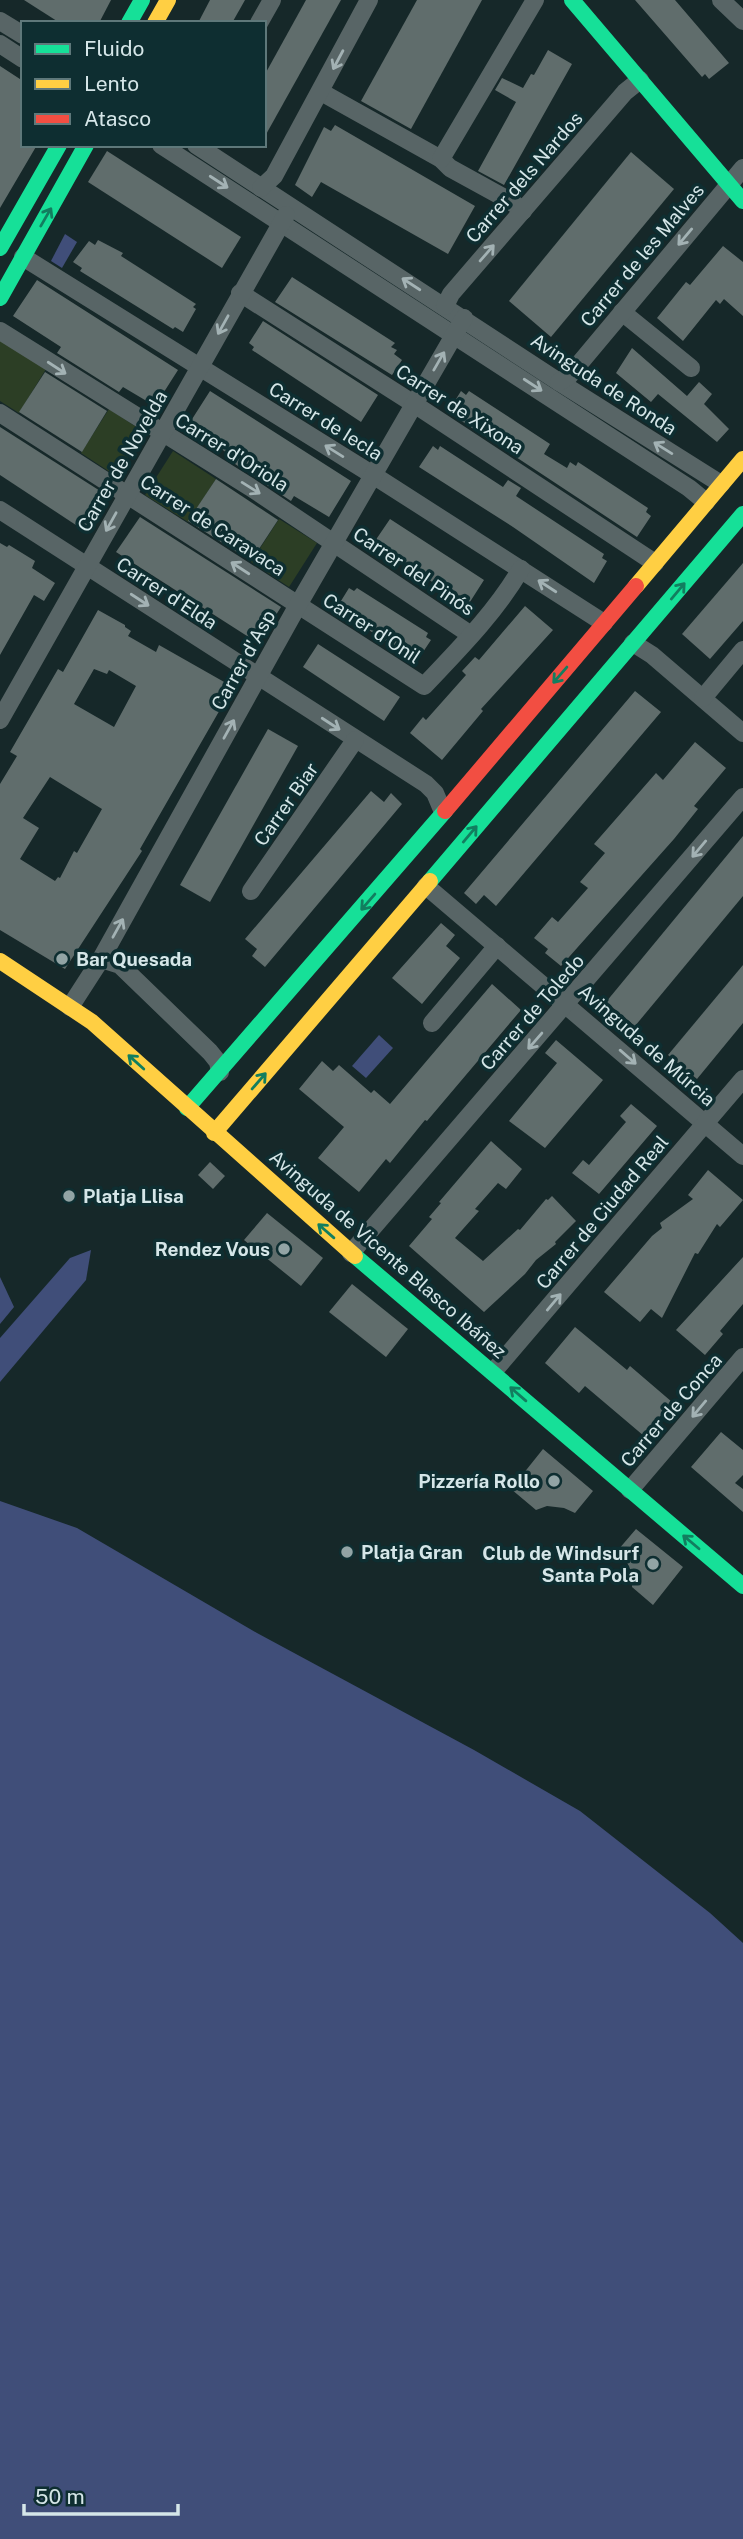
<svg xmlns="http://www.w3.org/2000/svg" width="743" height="2539" font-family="'Public Sans',sans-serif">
	<rect width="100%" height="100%" fill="#162829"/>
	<g fill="#2c3e25">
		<polygon points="0,340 46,369 19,413 0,401"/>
		<polygon points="109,409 144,432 116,476 81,453"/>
		<polygon points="173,451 216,479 188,522 145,495"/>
		<polygon points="279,519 317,543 289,587 251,562"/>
	</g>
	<g fill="#404e79">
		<polygon points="65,234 77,242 62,268 51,261"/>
		<polygon points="379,1035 393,1048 366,1078 352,1066"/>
		<polygon points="91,1250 86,1280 0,1382 0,1338 70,1258"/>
		<polygon points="0,1277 14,1307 0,1324"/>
		<polygon points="0,1501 77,1528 257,1633 474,1750 580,1811 710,1913 743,1943 743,2539 0,2539"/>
	</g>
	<g fill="#606d6c" fill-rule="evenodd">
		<polygon points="24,0 111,0 99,23 60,23"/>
		<polygon points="210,0 245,0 232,23 198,23"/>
		<polygon points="306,0 341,0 264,138 264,76"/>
		<polygon points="417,0 482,0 411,129 361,101"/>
		<polygon points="635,0 675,0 729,63 709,79 705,74 702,77"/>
		<polygon points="548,50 572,64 504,185 478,171 516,102 495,90 502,78 523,88 531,74 534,75"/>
		<polygon points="0,66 23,81 23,145 37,145 0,208"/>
		<polygon points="335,125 475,206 448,254 321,182 312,197 295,185 324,127 331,131"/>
		<polygon points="107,151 241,237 222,268 88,182"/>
		<polygon points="631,152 674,189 551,337 509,301"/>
		<polygon points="98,240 123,253 121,256 196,304 193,307 196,309 183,332 175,327 173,329 80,271 82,268 73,262 89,241 95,245"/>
		<polygon points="723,246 743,262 743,316 724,299 720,304 716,300 683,341 657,318 686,282 690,285"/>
		<polygon points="292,277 395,343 391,347 397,350 394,354 402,360 392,375 275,302"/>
		<polygon points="37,280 178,370 155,406 123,387 119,392 57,353 61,347 13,316"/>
		<polygon points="263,321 378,395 361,422 252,350 254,347 249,343"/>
		<polygon points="632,348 687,396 699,382 712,394 704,404 729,429 717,442 658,394 651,402 616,373"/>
		<polygon points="45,372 107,411 82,452 19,412"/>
		<polygon points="210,391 351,481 329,517 294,496 291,501 229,460 232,456 187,427"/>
		<polygon points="461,391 466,395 469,391 550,444 544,454 567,468 570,462 576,466 578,462 648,508 646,512 651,516 637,537 448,412"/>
		<polygon points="0,427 108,496 85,531 0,475"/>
		<polygon points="433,446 438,450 440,446 503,487 508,480 521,488 516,496 604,554 602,558 607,561 594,583 513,527 419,467"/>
		<polygon points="216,479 278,520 251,561 188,521"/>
		<polygon points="140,517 281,607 258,643 116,552"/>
		<polygon points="390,519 484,580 468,605 378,547 380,544 375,541"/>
		<polygon points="0,543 7,547 9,545 35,561 32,568 55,583 44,601 34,595 0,655"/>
		<polygon points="743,563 743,621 710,659 682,634"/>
		<polygon points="349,588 354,591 357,588 428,633 426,637 431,640 417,661 336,609"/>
		<polygon points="525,606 553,630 481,709 483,711 442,760 410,733 423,717 426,720 466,675 462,671 475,657 479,660"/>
		<path d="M98 610 125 625V627L131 631 128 636 156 652 159 645 233 687 140 849 142 851 65 969 0 930V784L17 756 10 752 58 669 63 672ZM94 669 107 674 109 670 136 686 114 727 74 704ZM50 777 102 809 77 853 74 851 60 878 58 877 55 881 20 859 39 828 23 818Z"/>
		<polygon points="318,644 400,697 384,721 303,667"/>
		<polygon points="635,691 661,712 496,906 484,895 476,904 464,893"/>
		<polygon points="268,729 298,746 210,902 180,885"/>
		<polygon points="695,742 726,768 694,806 698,809 674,839 561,966 545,953 548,949 534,938 552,917 558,922 588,888 580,882 605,853 594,844 656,773 663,780"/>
		<polygon points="371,791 384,802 391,793 402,804 265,967 252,956 257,949 245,939"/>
		<polygon points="743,836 743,896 635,1026 606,1002"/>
		<polygon points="441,923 455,935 446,946 460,958 422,1004 392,978"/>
		<polygon points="743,965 743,1023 697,1079 668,1055"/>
		<polygon points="492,984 521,1010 427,1121 425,1120 390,1163 386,1159 359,1192 318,1158 344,1127 299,1089 322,1061 333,1071 339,1065 371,1093 374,1090 390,1104"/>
		<polygon points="556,1040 603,1080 545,1148 509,1121 557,1063 545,1053"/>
		<polygon points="631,1104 657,1126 599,1194 572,1173 583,1160 589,1165 626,1122 620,1116"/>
		<polygon points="491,1141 522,1169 506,1189 498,1183 475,1209 479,1211 455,1238 483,1261 518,1229 520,1230 546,1199 548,1200 552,1196 576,1221 555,1242 556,1244 536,1260 525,1274 484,1312 409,1246 432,1219 429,1217 441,1203 439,1202"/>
		<polygon points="210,1162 225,1176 213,1189 198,1175"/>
		<polygon points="708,1170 743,1200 720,1227 717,1224 698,1254 695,1253 662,1318 651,1309 640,1322 604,1292 652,1236 662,1228 660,1223 693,1199 688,1195"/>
		<polygon points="267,1213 323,1258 301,1286 244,1240"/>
		<polygon points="743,1257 743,1304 720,1331 723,1334 705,1355 676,1330"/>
		<polygon points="352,1284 408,1329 386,1357 329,1312"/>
		<polygon points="575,1327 627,1370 630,1366 672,1402 644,1436 585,1386 579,1393 545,1363"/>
		<polygon points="721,1432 743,1450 743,1475 735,1483 743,1489 743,1512 691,1467"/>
		<polygon points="543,1449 593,1491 575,1513 564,1508 547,1506 536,1510 511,1489"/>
		<polygon points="636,1529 683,1567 653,1605 632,1587 632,1574 626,1560 618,1550"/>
	</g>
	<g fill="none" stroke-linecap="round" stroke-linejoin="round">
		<g stroke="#586566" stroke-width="18">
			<polyline points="721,0 743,21"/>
			<polyline points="0,21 23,35"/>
			<polyline points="259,23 272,0"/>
			<polyline points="0,44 23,59"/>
			<polyline points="321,92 441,159 450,168 512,202 523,211"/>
			<polyline points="161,145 689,488 706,502"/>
			<polyline points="196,145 559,382 721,484"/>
			<polyline points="441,159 535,0"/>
			<polyline points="261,188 274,176 369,0"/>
			<polyline points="23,257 373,475 604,623"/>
			<polyline points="240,293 414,404 655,563"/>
			<polyline points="445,306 451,294 625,92 640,80"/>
			<polyline points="622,312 691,368"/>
			<polyline points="0,331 250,487 471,635"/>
			<polyline points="559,382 569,376 743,168"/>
			<path d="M0 413 424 686C459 649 495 613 521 569"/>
			<polyline points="0,510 426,784 435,793 443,812"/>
			<polyline points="633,643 652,655 743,733"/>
			<polyline points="703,698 743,650"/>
			<polyline points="0,720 286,215"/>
			<polyline points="426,886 743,1156"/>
			<polyline points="251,891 355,740"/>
			<polyline points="101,959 120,965 210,1052 218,1062 220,1072"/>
			<polyline points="70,1007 101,959 298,605 464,318"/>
			<polyline points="432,1023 497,946"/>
			<polyline points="351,1253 743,797"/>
			<polyline points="493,1372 743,1079"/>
			<polyline points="630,1490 743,1357"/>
		</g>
		<g stroke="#16e098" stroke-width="16">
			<polyline points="572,0 743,201"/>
			<polyline points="129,23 142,0"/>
			<polyline points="0,248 59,145"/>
			<polyline points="0,298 86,145"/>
			<polyline points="430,881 743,514"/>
			<polyline points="187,1108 445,811"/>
			<polyline points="355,1256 743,1586"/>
		</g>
		<g stroke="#ffcf43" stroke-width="16">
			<polyline points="155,23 168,0"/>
			<polyline points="636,586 743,459"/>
			<polyline points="0,961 92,1022 355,1256"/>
			<polyline points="214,1133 430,881"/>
		</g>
		<polyline stroke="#f24e42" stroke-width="16" points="445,811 636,586"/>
	</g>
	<defs><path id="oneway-shaft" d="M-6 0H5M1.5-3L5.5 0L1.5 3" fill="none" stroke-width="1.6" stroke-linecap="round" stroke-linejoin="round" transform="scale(1.75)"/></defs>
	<g stroke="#a3b2b4">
		<use href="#oneway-shaft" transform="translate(338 60) rotate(118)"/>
		<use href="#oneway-shaft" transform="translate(219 182) rotate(33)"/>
		<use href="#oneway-shaft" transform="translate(685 237) rotate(130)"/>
		<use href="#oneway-shaft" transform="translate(487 253) rotate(-49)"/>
		<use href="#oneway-shaft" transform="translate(411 284) rotate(-147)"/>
		<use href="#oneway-shaft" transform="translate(223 325) rotate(119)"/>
		<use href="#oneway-shaft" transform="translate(439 361) rotate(-60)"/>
		<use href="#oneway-shaft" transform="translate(57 368) rotate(33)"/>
		<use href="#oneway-shaft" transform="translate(533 385) rotate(33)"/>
		<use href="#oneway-shaft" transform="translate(663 448) rotate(-148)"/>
		<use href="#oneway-shaft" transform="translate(334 451) rotate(-148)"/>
		<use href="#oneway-shaft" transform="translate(251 488) rotate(32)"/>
		<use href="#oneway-shaft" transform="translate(111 522) rotate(119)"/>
		<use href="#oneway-shaft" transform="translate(240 568) rotate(-147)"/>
		<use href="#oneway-shaft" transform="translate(547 586) rotate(-147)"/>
		<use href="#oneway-shaft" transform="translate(140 600) rotate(33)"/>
		<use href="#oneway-shaft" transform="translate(331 724) rotate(33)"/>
		<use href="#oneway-shaft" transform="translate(229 729) rotate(-61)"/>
		<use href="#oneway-shaft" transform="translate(699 849) rotate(130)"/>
		<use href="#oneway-shaft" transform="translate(118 928) rotate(-61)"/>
		<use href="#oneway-shaft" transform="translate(535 1041) rotate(131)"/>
		<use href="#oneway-shaft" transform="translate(628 1057) rotate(41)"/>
		<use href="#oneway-shaft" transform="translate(554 1302) rotate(-50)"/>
		<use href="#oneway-shaft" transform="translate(699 1409) rotate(130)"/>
	</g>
	<g stroke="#127e5f">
		<use href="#oneway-shaft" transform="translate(46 217) rotate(-60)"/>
		<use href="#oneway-shaft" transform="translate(678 591) rotate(-50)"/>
		<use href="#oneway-shaft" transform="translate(560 675) rotate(131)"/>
		<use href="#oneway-shaft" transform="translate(470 834) rotate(-50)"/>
		<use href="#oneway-shaft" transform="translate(368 902) rotate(131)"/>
		<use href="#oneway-shaft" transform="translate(136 1062) rotate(-138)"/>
		<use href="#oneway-shaft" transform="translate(259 1081) rotate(-49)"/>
		<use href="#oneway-shaft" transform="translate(326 1231) rotate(-139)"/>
		<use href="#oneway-shaft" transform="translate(518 1394) rotate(-139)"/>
		<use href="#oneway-shaft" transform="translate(691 1542) rotate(-140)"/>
	</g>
	<g fill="#92a4a5" stroke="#0e2e31" stroke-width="2.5">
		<circle cx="62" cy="959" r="7"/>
		<circle cx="69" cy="1196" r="7"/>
		<circle cx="284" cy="1249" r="7"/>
		<circle cx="554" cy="1481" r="7"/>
		<circle cx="347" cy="1552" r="7"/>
		<circle cx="653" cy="1564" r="7"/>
	</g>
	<g text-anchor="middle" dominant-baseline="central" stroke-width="7" stroke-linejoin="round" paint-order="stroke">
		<g font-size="19" fill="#d5e6e8" stroke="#0e2e31">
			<text transform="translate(524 177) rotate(-49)">Carrer dels Nardos</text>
			<text transform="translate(642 255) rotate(-50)">Carrer de les Malves</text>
			<text transform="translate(604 384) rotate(33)">Avinguda de Ronda</text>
			<text transform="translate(460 409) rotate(33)">Carrer de Xixona</text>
			<text transform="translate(326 421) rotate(32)">Carrer de Iecla</text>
			<text transform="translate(232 452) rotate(32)">Carrer d'Oriola</text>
			<text transform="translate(122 461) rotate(-60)">Carrer de Novelda</text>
			<text transform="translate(213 525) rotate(33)">Carrer de Caravaca</text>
			<text transform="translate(414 571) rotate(34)">Carrer del Pinós</text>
			<text transform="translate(167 593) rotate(33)">Carrer d'Elda</text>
			<text transform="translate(372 628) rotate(33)">Carrer d'Onil</text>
			<text transform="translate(243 660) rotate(-61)">Carrer d'Asp</text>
			<text transform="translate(286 804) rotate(-55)">Carrer Biar</text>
			<text transform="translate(532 1012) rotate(-49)">Carrer de Toledo</text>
			<text transform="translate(647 1045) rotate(41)">Avinguda de Múrcia</text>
			<text transform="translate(602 1212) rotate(-50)">Carrer de Ciudad Real</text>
			<text transform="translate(388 1254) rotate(41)">Avinguda de Vicente Blasco Ibáñez</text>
			<text transform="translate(671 1410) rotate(-49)">Carrer de Conca</text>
		</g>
		<g font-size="19" font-weight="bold" fill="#d5e6e8" stroke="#0e2e31" text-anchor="start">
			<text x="76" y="959">Bar Quesada</text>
			<text x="83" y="1196">Platja Llisa</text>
			<text x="270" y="1249" text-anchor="end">Rendez Vous</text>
			<text x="540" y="1481" text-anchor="end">Pizzería Rollo</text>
			<text x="361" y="1552">Platja Gran</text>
			<text x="639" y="1553" text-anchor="end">Club de Windsurf<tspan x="639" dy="22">Santa Pola</tspan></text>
		</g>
	</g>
	<rect x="21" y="21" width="245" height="126" fill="#0e2e31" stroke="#5e787a" stroke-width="2"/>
	<rect x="35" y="44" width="35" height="10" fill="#16e098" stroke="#5e787a" stroke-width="2"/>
	<text x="84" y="56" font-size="21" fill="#d5e6e8">Fluido</text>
	<rect x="35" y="79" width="35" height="10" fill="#ffcf43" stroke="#5e787a" stroke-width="2"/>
	<text x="84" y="91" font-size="21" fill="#d5e6e8">Lento</text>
	<rect x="35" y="114" width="35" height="10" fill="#f24e42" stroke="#5e787a" stroke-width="2"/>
	<text x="84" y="126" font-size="21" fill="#d5e6e8">Atasco</text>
	<path d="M24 2504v10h154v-10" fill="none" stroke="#d5e6e8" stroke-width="3.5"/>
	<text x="35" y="2504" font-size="21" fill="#d5e6e8" stroke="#0e2e31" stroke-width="5" paint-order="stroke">50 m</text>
</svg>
